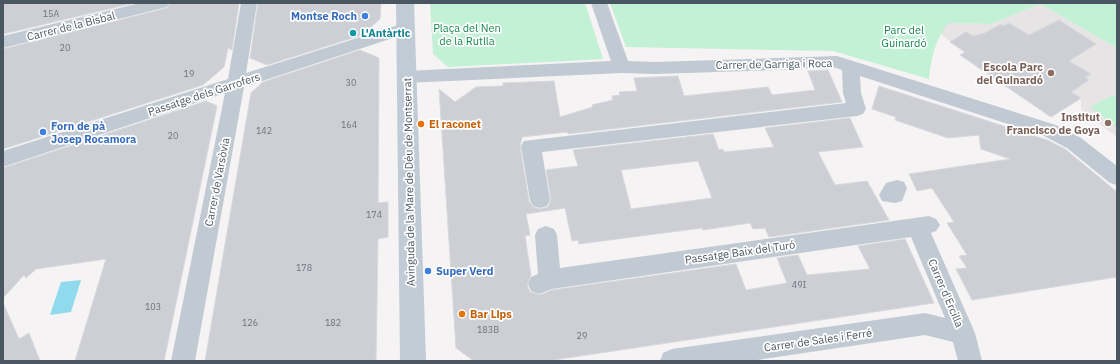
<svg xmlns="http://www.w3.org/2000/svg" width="1120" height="364" font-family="'IBM Plex Sans',sans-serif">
	<rect width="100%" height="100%" fill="#f5f3f3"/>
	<polygon fill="#e6e4e5" points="1040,4 1117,48 1117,137 1081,110 1081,99 1051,117 960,55 965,52 939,33 948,23 991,24"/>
	<g fill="#c3f1d5">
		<polygon points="430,3 585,3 603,59 448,67 433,54"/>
		<path d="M610 3H1117V48L1040 4 991 24 948 23C935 39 931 59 929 79L833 51 626 47Z"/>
		<polygon points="1113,95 1117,98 1117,128 1090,107"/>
	</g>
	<polygon fill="#90daee" points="81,280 71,312 50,315 61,282"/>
	<g fill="#cdcfd5" stroke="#d7d9de" fill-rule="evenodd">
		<polygon points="3,3 134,3 3,34"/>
		<polygon points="170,3 239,3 232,50 228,48 224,67 203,85 3,149 3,49 167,8"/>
		<polygon points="258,3 381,3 380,19 362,35 267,65 250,58"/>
		<polygon points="1059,20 1096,44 1069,61 1091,74 1085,77 1089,80 1071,92 1081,98 1051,117 960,55 965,52 950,42 966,32 973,36 985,33 1001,24 1003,26 1009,23 1029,35"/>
		<polygon points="360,50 379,58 378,203 388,202 388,237 378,239 376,361 205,361 251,93 263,82"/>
		<path d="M828 70 842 102 568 134 567 132 522 137 520 146 529 201 533 207 540 209 548 207 551 200 546 170 578 166 573 150 713 134 719 150 723 149 724 152 774 147 765 128 850 118 863 147 818 152 835 185 867 181 889 220 769 237 765 228 753 229 750 223 703 230 702 228 579 244 578 240 572 241 565 208 526 214 530 235 525 236 531 275 527 285 530 292 540 295 552 290 736 264 746 290 787 283 777 258 798 255 807 275 870 269 858 246 905 239 934 303 547 361H474L456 348 439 89 455 102 476 87 503 86V83L554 81 560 117 593 107 592 105 613 100 612 96 620 95 619 92 637 91 634 78 678 76 684 96 768 87 772 95 815 90 808 71ZM698 161 712 198 631 209 621 170Z"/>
		<polygon points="879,86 1047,140 1065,149 1117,192 1117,277 972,300 956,269 967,268 959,256 967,255 947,223 954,222 932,188 917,191 909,174 1010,159 981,149 979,135 948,138 895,120 896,117 872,109"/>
		<polygon points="206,101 217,106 164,361 75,361 106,259 36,269 26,278 24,275 3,298 3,168"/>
		<polygon points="3,303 19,339 29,333 40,361 3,361"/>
	</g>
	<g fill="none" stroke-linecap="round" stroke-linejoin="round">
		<g fill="#c1cad2" fill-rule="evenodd">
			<polygon points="140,3 169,3 167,7 3,48 3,36"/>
			<polygon points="241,3 257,3 246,73 405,23 411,24 413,28 411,32 244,87 195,361 171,361 225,93 3,167 3,151 228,79"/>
			<polygon points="591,3 607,3 628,61 655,62 837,56 1056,125 1081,138 1117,166 1117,185 1110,183 1067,148 1042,135 860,76 861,93 866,109 863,114 857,116 542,152 550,200 547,206 540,208 533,206 530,200 521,146 524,141 846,103 843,93 842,70 836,68 655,74 622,73 406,83 400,81 397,77 400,73 406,71 611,61"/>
			<polygon points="897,180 904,182 907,188 902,201 895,203 882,201 879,195 886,183"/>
			<polygon points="929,216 936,219 940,225 936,231 931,233 975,333 982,361 958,361 953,342 925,335 751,361 660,361 663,353 672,349 925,313 945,318 911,237 552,289 539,294 531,291 528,284 531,277 538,274 535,235 538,229 546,226 554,229 557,235 560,268"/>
		</g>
		<polygon fill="#c1cbd6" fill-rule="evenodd" points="396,3 414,3 426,361 400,361"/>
	</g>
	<g fill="#3f7fe0" stroke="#fff" stroke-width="1.5">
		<circle cx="365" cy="16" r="4"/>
		<circle cx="43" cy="132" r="4"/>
		<circle cx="428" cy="271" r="4"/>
	</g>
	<circle fill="#0f9aa8" stroke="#fff" stroke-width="1.5" cx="353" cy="33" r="4"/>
	<g fill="#8d6e63" stroke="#fff" stroke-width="1.5">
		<circle cx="1051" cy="73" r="4"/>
		<circle cx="1108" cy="123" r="4"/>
	</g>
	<g fill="#e8710a" stroke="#fff" stroke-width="1.5">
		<circle cx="421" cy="124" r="4"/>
		<circle cx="462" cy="314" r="4"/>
	</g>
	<g text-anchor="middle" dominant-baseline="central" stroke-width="3.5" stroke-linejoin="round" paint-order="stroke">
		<g font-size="9" fill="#6b747e">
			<text x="51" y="13">15A</text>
			<text x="65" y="47">20</text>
			<text x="189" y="73">19</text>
			<text x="351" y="82">30</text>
			<text x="349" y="124">164</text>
			<text x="264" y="130">142</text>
			<text x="173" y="135">20</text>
			<text x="374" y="214">174</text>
			<text x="304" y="267">178</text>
			<text x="799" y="284">49I</text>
			<text x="153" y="306">103</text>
			<text x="250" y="322">126</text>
			<text x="333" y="322">182</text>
			<text x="488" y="329">183B</text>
			<text x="582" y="335">29</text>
		</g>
		<g font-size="11" font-weight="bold" fill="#366cbe" stroke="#fff" text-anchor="start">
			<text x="357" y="16" text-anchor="end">Montse Roch</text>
			<text x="51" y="126">Forn de pà<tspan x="51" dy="13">Josep Rocamora</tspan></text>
			<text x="436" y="271">Super Verd</text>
		</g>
		<g font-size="11" fill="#4a5661" stroke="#fff">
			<text transform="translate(71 26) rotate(-14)">Carrer de la Bisbal</text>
			<text transform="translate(774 64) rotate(-1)">Carrer de Garriga i Roca</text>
			<text transform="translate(204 94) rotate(-18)">Passatge dels Garrofers</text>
			<text transform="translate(217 182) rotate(-79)">Carrer de Varsòvia</text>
			<text transform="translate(409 182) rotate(-91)">Avinguda de la Mare de Déu de Montserrat</text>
			<text transform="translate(740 252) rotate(-8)">Passatge Baix del Turó</text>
			<text transform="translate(946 293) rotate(67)">Carrer d'Ercilla</text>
			<text transform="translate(818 340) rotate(-8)">Carrer de Sales i Ferré</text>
		</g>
		<g font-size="11" fill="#17864f" stroke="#fff">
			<text x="467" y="28">Plaça del Nen<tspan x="467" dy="13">de la Rutlla</tspan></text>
			<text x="904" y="30">Parc del<tspan x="904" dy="13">Guinardó</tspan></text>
		</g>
		<g font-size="11" font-weight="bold" fill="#0d838f" stroke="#fff" text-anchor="start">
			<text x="361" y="33">L'Antàrtic</text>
		</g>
		<g font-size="11" font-weight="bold" fill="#785e54" stroke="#fff" text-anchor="end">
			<text x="1043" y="67">Escola Parc<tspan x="1043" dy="13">del Guinardó</tspan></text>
			<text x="1100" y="117">Institut<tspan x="1100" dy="13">Francisco de Goya</tspan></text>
		</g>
		<g font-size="11" font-weight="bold" fill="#c56008" stroke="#fff" text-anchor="start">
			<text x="429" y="124">El raconet</text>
			<text x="470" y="314">Bar Lips</text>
		</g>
	</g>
	<rect width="1120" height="364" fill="none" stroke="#4a5661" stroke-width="8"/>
</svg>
